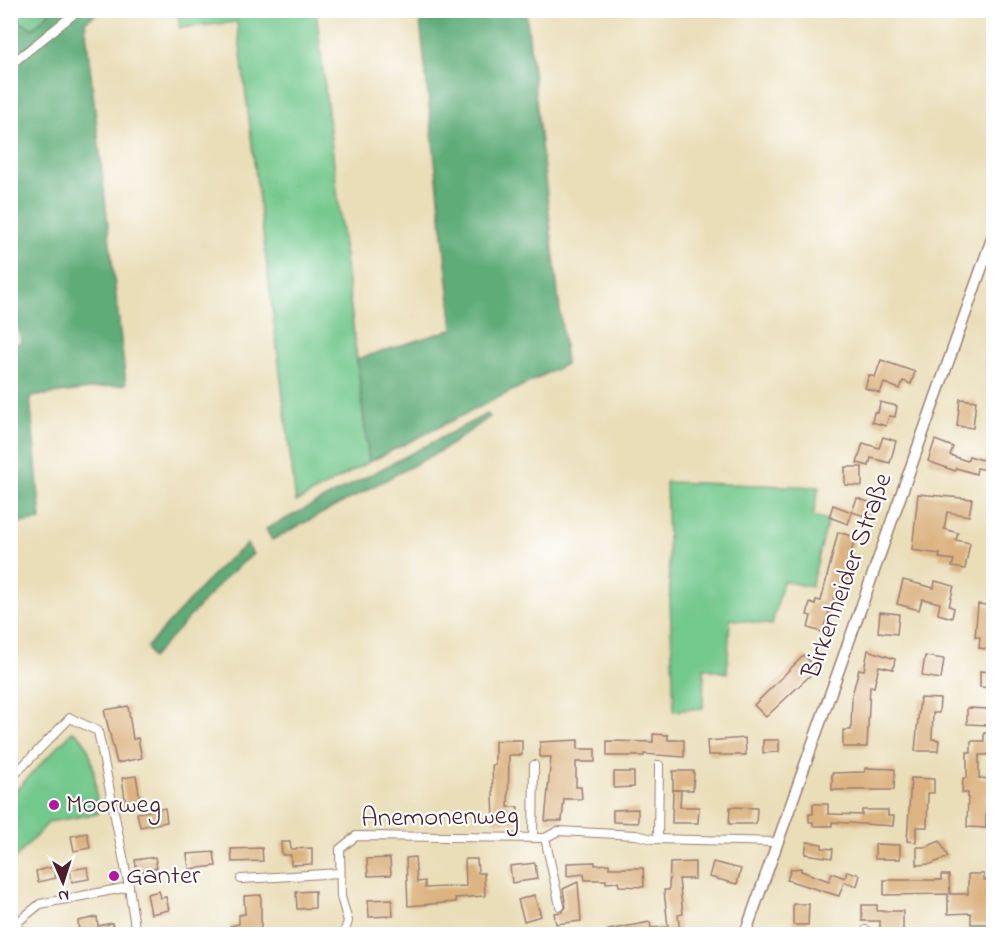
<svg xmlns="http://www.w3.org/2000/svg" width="1004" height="945" font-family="'Indie Flower',sans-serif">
	<rect width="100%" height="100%" fill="#fff"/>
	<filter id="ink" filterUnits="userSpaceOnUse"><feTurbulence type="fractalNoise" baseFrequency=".0167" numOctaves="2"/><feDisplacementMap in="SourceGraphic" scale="12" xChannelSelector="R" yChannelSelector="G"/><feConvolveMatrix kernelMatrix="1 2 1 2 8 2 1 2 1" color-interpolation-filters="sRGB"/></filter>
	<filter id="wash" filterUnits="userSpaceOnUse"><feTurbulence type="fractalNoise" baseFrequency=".008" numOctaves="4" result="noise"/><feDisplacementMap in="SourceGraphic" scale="24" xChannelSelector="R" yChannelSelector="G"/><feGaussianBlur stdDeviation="1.35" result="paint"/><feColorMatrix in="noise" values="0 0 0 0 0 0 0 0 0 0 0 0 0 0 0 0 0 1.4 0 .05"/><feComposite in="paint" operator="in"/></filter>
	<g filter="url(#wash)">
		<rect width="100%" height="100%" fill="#eadeb9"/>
		<g fill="#73c88c" stroke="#5e745c" stroke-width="1.5">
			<polygon points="11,11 51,11 33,29 11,16"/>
			<polygon points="177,11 316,11 369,462 296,502 237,22 180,28"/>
			<polygon points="666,482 819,487 813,516 828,520 811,587 783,581 772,625 730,619 727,673 704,668 703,708 674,711"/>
			<path d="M73 731C97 744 95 790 98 814L49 822 11 863V795Z"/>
		</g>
		<g fill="#5eac78" stroke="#546652" stroke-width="1.5">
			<polygon points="51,11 100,11 85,22 126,384 30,397 41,520 11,524 10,345 21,343 10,291 11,16 33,29"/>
			<polygon points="419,11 526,11 566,364 369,462 357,359 453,329"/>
			<polygon points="487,414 490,417 444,449 272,540 266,529"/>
			<polygon points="247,544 253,554 225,578 152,658 147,647 222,565"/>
		</g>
		<g id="blocks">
			<g fill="#dcb482">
				<polygon points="881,360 915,372 911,384 903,381 900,389 884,383 880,393 865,388 869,375 875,377"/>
				<polygon points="960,399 976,401 973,428 957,426"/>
				<polygon points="880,402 897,406 895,417 889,416 886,426 872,422 874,412 878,413"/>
				<polygon points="883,437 896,441 890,463 871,458 869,466 857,463 863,443 879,448"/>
				<polygon points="935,440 953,447 950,455 967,461 969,456 989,462 987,470 977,468 976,474 956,468 955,471 928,461"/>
				<polygon points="845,467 862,467 862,486 845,485"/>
				<polygon points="918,494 972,499 969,516 947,512 944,529 958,533 956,540 970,543 965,569 952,567 954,560 939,558 940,554 912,550"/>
				<polygon points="857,498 872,503 868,517 852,512"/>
				<polygon points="833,505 852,512 848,524 829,517"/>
				<polygon points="838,532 855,537 850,557 856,559 849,579 846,578 842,592 837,590 822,632 808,628 811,616 807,615 810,603 815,605 816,600 821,601"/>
				<polygon points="903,580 934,588 935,581 954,586 949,606 954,608 952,618 938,614 940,603 922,599 919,610 897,604"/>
				<polygon points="978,604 993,606 993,650 979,648 980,637 975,637"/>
				<polygon points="880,612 899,614 897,634 878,632"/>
				<polygon points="868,650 895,659 893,669 879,666 874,687 870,686 867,747 843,747 843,730 851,730 852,695 859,669 864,670"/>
				<polygon points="804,655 817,669 766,717 754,705"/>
				<polygon points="925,656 944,659 941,679 922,676"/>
				<polygon points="980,671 993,672 993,688 980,687"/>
				<polygon points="920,698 940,699 939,713 933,713 932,739 939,740 938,751 915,751"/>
				<polygon points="128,706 133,739 138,738 142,758 117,763 104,710"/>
				<polygon points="967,708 990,709 990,725 967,724"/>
				<polygon points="984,733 993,733 993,755 979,755 979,778 989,779 989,794 986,794 986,828 967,827 968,793 962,793 963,778 967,778 967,752 971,753 971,741 984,741"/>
				<polygon points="653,734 668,735 668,740 684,740 684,757 644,754 644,756 607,756 607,741 653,742"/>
				<polygon points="745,738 746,755 708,755 707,741"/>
				<polygon points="509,740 522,740 522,755 509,755 508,807 518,807 517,822 494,822 492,765 495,765 495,741"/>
				<polygon points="578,740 578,749 595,749 595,762 576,762 576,787 581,787 582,799 564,799 562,821 545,821 551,757 540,757 540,742"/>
				<polygon points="763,740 779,740 779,752 763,753"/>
				<polygon points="865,768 895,769 894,790 832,790 832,773 865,772"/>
				<polygon points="673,771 694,771 693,790 673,790"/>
				<polygon points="614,772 634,772 634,787 614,788"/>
				<polygon points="136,776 141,804 126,806 122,778"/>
				<polygon points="911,778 934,779 934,793 928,793 927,827 916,827 916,842 907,841"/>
				<polygon points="673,790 681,790 680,807 699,807 698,823 672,823"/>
				<polygon points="813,804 828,804 828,814 832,814 862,815 862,810 888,810 888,816 894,816 893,826 832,822 832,826 813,826 813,822 809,822 809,814 813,814"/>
				<polygon points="730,807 757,808 756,824 729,824"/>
				<polygon points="165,808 167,822 140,827 137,813"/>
				<polygon points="638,809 638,823 613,822 613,810"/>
				<polygon points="87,833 90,848 74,851 71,836"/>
				<polygon points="940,841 948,857 931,864 917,865 917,847 926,847"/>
				<polygon points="281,842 290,842 291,849 312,848 312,864 291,865 291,855 282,855"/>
				<polygon points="807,842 822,844 822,848 833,849 832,858 805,854"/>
				<polygon points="875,844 900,845 900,859 875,859"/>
				<polygon points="262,848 263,861 232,862 231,849"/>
				<polygon points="214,852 216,866 189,869 187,854"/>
				<polygon points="155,857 157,868 137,872 135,860"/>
				<polygon points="415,857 417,882 425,881 425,888 466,886 465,859 477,859 478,873 484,873 485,896 455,898 456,902 408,906 406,858"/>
				<polygon points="390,858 391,875 368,876 367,859"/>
				<polygon points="595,862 595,865 609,864 609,868 643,868 644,887 619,886 618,882 606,883 606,880 585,880 584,874 567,876 567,863"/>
				<polygon points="695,862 695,879 679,879 683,914 678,915 680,934 609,934 608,930 650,922 651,928 668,927 664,890 669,890 670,863"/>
				<polygon points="713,862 741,869 737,884 709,877"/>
				<polygon points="535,863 537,879 512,883 510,866"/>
				<polygon points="53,867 56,878 38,882 36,871"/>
				<polygon points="87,867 89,879 72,882 70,870"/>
				<polygon points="801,868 801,871 829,881 832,873 845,878 847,871 860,875 857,886 844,882 839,896 787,880 791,869"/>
				<polygon points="968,874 984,874 984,880 992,880 991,924 971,924 971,913 948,914 948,894 884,895 884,880 941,880 941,875 949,875 950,894 968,894"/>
				<polygon points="578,882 581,921 556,924 554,913 562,912 566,907 563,889"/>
				<polygon points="159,891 161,898 166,897 169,910 151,914 147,894"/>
				<polygon points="315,891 315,908 297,909 296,892"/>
				<polygon points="261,895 261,934 232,934 230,926 239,924 239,915 245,914 244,896"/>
				<polygon points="534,895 541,916 524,921 518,900"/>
				<polygon points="392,899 393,916 369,917 368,900"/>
				<polygon points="793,904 809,904 808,925 793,925"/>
				<polygon points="862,905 877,905 877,911 903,911 903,934 880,934 880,921 862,921"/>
				<polygon points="97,917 98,926 112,923 114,931 79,934 78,921"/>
			</g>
		</g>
	</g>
	<g filter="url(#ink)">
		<use href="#blocks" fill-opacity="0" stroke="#9a7e72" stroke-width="1.5"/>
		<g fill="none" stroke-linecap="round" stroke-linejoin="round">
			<g stroke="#9a7e72" stroke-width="10">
				<g id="minor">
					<polyline points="10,65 79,10"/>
					<polyline points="10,779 70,718 98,731 129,887 136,934"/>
					<polyline points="533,838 534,765"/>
					<polyline points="545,838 560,906"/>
					<polyline points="658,839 659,765"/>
					<polyline points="241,879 340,873"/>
					<polyline points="866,930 866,934"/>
					<polyline points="13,934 19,921 40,904 129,887"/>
					<polyline points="344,934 348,921 341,897 340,849 356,836 545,838 558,831 636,835 653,839 777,842"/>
				</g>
			</g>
			<g stroke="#9a7e72" stroke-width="13">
				<polyline id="tertiary" points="745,934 994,233"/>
			</g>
			<use href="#minor" stroke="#fff" stroke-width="8"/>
			<use href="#tertiary" stroke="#fff" stroke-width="10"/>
		</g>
	</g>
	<g fill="#b5179e" stroke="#fff" stroke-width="2">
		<circle cx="54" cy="805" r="6"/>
		<circle cx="114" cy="876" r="6"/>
	</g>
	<g text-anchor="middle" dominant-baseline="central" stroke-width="4.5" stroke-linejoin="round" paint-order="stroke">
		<g font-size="27" fill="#4a1f2b" stroke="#fff">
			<text transform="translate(848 576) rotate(-70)">Birkenheider Straße</text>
			<text transform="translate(440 818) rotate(-1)">Anemonenweg</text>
		</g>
		<g font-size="27" fill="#4a1f2b" stroke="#fff" text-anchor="start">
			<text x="66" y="805">Moorweg</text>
			<text x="126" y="876">Ganter</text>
		</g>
	</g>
	<rect width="1004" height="945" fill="none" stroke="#fff" stroke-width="36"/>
	<g transform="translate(63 882) rotate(177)" stroke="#ffffff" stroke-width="4.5" paint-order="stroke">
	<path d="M0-4.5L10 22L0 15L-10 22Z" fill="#4a1f2b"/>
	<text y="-9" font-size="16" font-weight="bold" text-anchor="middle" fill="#4a1f2b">N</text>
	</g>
</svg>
